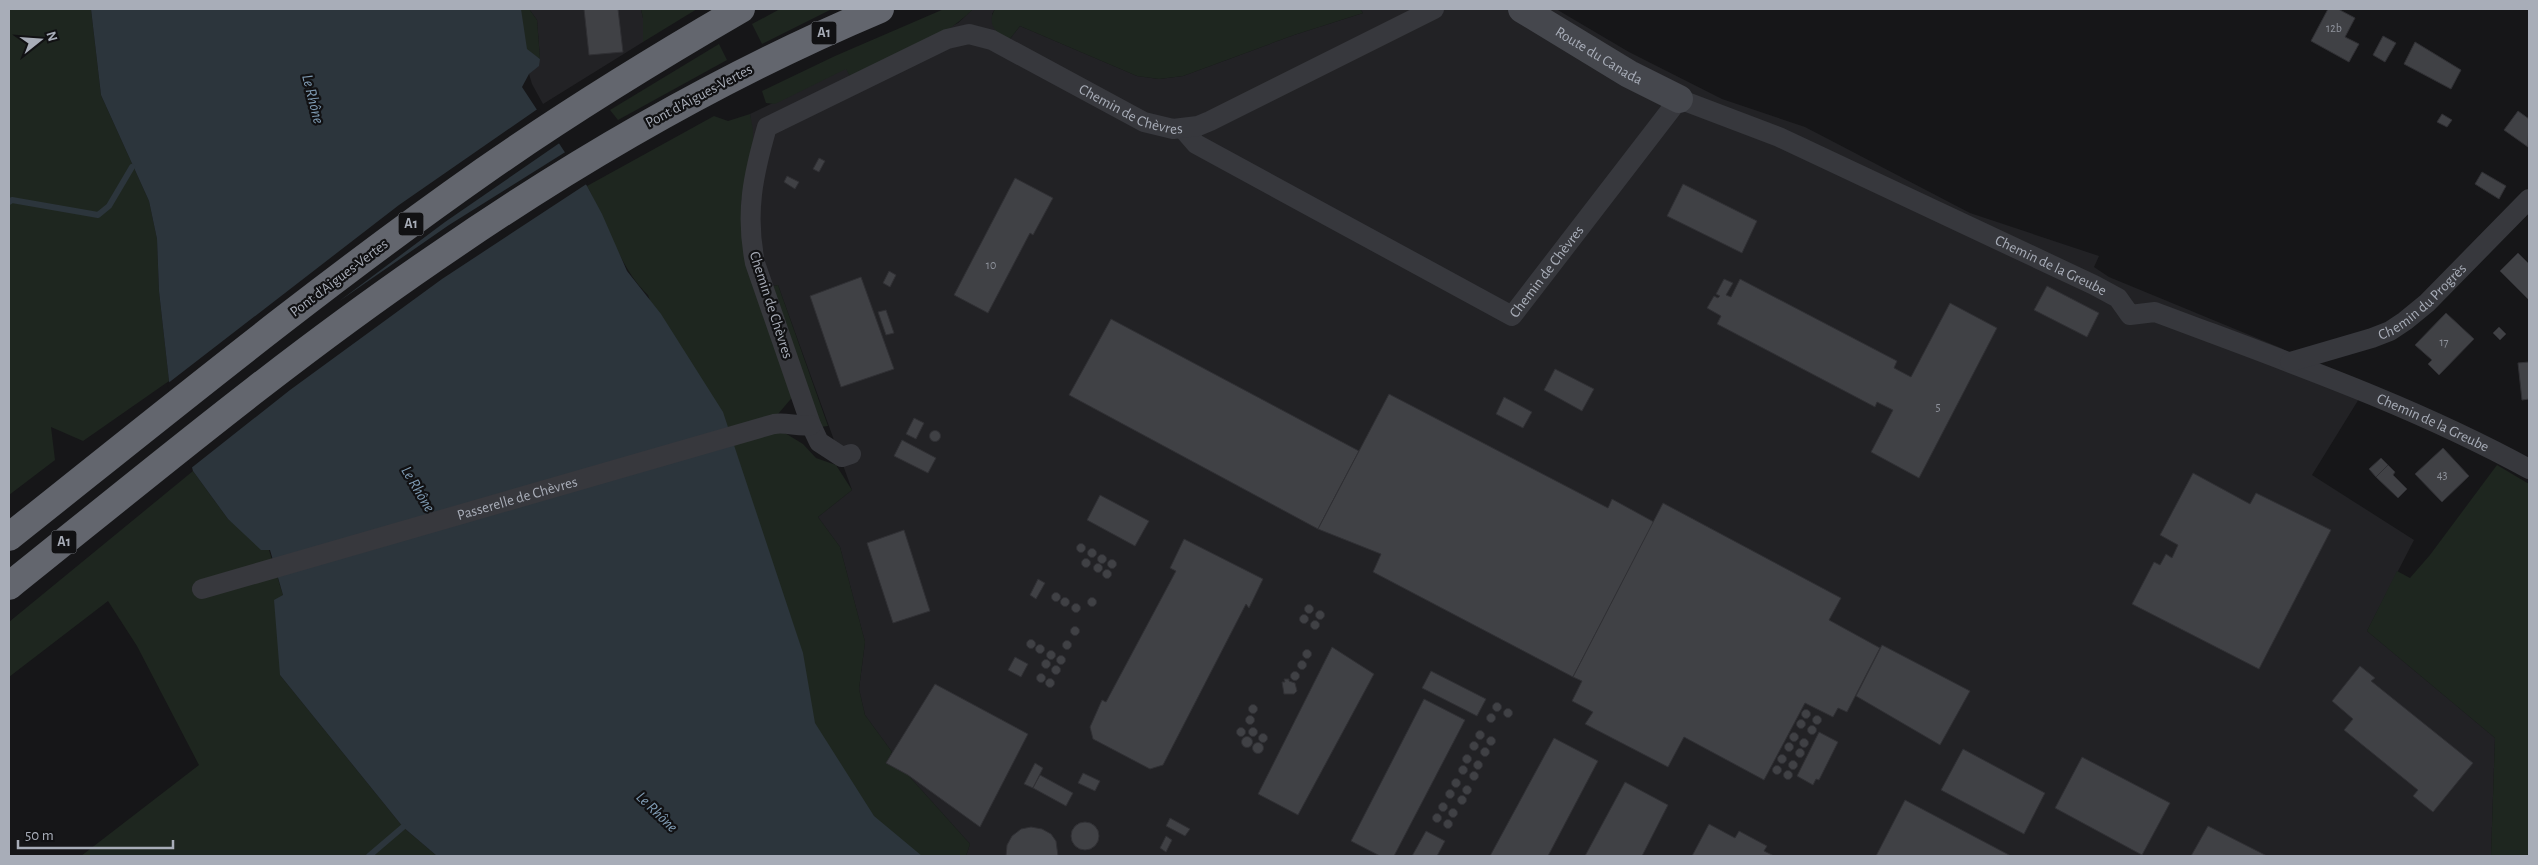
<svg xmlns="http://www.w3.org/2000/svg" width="2538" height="865" font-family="'Alegreya Sans',sans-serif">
	<rect width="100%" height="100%" fill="#161618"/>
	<g fill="#222225">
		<polygon points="529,9 641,9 643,18 643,42 543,104 532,84 529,74 540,59 537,20"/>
		<polygon points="973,9 995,9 992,14 1009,40 1020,26 1137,76 1159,79 1183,76 1294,35 1363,13 1360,9 1556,9 1629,52 1722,99 1805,127 1970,213 2099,256 2094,267 2109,277 2281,348 2362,394 2312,475 2414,540 2367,631 2495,738 2491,856 966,856 970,844 908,775 886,763 892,752 865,715 859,689 865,642 840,547 818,517 852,490 778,285 773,286 743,235 741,202 753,149 750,114 846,68 851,78 958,23"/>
	</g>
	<g fill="#1e261f">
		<polygon points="9,9 91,9 101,95 149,201 157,239 159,291 169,381 83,441 51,427 55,460 9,495"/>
		<polygon points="466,9 529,9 537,20 540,59"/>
		<polygon points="641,9 697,9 643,42 643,18"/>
		<polygon points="780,9 832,9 762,44 752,24"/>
		<path d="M944 9H973C943 40 890 59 851 78L846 69 775 104 766 103 762 91 835 56Z"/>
		<path d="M995 9H1360L1363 13 1294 35 1183 76 1159 79 1137 76 1020 26 1009 40C996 33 986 24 995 9Z"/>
		<polygon points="719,44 727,60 618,120 610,110"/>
		<path d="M750 114 753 130V149L741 202 743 235 795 394 773 420 780 430 803 444 816 458 836 465 852 490 818 517 840 547 865 642 859 689 865 715 892 752 886 763 908 775 970 844 966 856H891L801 745 648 295C620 269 606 221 587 186L714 116 728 121Z"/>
		<polygon points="778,285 828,426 820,427 773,286"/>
		<polygon points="2497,465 2529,484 2529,856 2491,856 2495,738 2367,631 2397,571 2410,578 2430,555"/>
		<polygon points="193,471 228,519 269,550 283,595 280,675 403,827 437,856 81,856 199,765 137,646 108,601 9,677 9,622"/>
	</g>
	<polygon fill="#2c353c" points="91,9 521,9 527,49 540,59 539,66 529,74 522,87 587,186 602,214 627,271 661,314 723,412 803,653 815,723 874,816 922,856 437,856 403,827 280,675 274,600 283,595 270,550 261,550 228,519 193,471 169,381 159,291 157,239 149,201 101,95"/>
	<polygon fill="#161618" points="539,108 561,142 445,222 338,302 449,225 567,151 588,183 442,279 290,390 190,469 167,384 399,205"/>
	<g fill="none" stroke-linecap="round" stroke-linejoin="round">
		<g stroke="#2c353c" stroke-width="6">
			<polyline points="9,202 12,200 98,215 109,206 132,167"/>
			<polyline points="369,856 403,827"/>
		</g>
	</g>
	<g fill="#404145" stroke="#303034">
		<polygon points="584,9 618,9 623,52 589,55"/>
		<polygon points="2328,9 2338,9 2355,18 2345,37 2359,44 2349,62 2311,41"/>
		<polygon points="2383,36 2396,43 2385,62 2373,55"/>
		<polygon points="2415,42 2461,70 2451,89 2404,64"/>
		<polygon points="2518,111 2529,119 2528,147 2504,130"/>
		<polygon points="2442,114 2452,120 2447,127 2437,122"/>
		<polygon points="819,158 825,161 819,172 813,169"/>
		<polygon points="2482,172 2506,186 2499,199 2475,184"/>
		<polygon points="787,176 799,182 795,189 784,182"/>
		<polygon points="1015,178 1053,198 1033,235 1030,233 988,313 954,295"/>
		<polygon points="1683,184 1757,221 1742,253 1667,216"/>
		<polygon points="2518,253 2529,264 2529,300 2500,271"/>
		<polygon points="889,271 896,275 890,287 883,283"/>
		<polygon points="861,277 894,369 841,387 810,296"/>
		<polygon points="1724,279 1733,283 1726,295 1731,297 1740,279 1897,361 1894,368 1911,377 1950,303 1997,328 1919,478 1871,452 1893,410 1877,402 1875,407 1717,324 1721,316 1707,308 1714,296 1718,298 1720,296 1716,294"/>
		<polygon points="2047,286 2099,313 2087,337 2034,310"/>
		<polygon points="886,310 894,333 886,335 878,312"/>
		<polygon points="2446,313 2474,339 2439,375 2428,364 2432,360 2415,345"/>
		<polygon points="1111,319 1359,451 1318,529 1069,395"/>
		<polygon points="2499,327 2506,334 2500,340 2493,333"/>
		<polygon points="2529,362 2529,399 2522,400 2518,363"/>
		<polygon points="1555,369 1594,389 1582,411 1544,390"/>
		<polygon points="1389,394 1608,508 1612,499 1654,522 1573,677 1373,572 1381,554 1318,529"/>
		<polygon points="1504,397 1532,412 1523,428 1496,414"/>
		<polygon points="914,418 924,423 916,439 906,434"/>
		<circle cx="935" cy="436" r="5.5"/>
		<polygon points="902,440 936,458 928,473 894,456"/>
		<polygon points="2443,448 2469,476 2442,502 2415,474"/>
		<polygon points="2381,458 2388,465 2376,477 2369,469"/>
		<polygon points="2388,465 2395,472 2393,475 2407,489 2398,498 2376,477"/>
		<polygon points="2193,473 2250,504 2256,493 2331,530 2259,669 2132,604 2154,562 2160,565 2166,554 2172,558 2178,545 2160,535"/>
		<polygon points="1100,495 1149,521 1135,546 1087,520"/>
		<polygon points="1663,503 1841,598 1829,620 1880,648 1847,712 1838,708 1833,717 1805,703 1764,780 1684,737 1668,767 1585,724 1593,712 1572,701 1582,681 1573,677"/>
		<polygon points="904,530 930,611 893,623 867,543"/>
		<polygon points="1184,539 1263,579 1249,608 1246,604 1163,765 1150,769 1093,739 1090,727 1102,700 1106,702 1176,571 1170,568"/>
		<circle cx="1081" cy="548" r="4.5"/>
		<circle cx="1092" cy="553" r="4.5"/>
		<circle cx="1102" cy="559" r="4.5"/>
		<circle cx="1086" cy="563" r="4.5"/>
		<circle cx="1112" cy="564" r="4.5"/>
		<circle cx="1098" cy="568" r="4.5"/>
		<circle cx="1107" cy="574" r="4.5"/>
		<polygon points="1038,579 1045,583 1036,599 1030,595"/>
		<circle cx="1056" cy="597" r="4.5"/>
		<circle cx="1065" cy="602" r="4.5"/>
		<circle cx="1092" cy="602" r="4.5"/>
		<circle cx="1076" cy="608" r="4.5"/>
		<circle cx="1309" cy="609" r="4.5"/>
		<circle cx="1320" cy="615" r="4.5"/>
		<circle cx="1304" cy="619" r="4.5"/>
		<circle cx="1315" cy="625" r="4.5"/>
		<circle cx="1075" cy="631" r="4.5"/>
		<circle cx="1031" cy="644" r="4.5"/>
		<circle cx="1067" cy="645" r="4.5"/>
		<circle cx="1040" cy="649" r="4.5"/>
		<polygon points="1882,645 1970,691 1940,745 1856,696"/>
		<polygon points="1332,647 1374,674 1298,815 1258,794"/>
		<circle cx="1307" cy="654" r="4.5"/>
		<circle cx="1051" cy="655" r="4.5"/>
		<circle cx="1061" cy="660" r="4.5"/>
		<polygon points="1015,657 1028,664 1021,677 1008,670"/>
		<circle cx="1046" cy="664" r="4.5"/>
		<circle cx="1302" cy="665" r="4.5"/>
		<circle cx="1056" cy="670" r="4.5"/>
		<polygon points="2360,666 2375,678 2371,681 2473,763 2433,812 2413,796 2418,790 2344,730 2353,719 2332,701"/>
		<polygon points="1431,671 1486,699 1477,716 1422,688"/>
		<circle cx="1295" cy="676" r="4.5"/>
		<circle cx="1041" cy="678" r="4.5"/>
		<circle cx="1050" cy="683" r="4.5"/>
		<polygon points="1284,679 1289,679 1289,681 1295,683 1297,691 1294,694 1284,694 1282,682 1285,682"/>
		<polygon points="935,684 1028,734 980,827 908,775 886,763"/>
		<polygon points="1424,699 1465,720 1394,856 1380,856 1351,841"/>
		<circle cx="1497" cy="707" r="4.5"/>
		<circle cx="1253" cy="709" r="4.5"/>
		<circle cx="1508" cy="713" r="4.5"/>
		<circle cx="1806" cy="714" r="4.5"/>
		<circle cx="1491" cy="718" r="4.5"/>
		<circle cx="1817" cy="720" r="4.5"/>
		<circle cx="1250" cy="720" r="4.5"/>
		<circle cx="1801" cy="724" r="4.5"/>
		<circle cx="1812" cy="730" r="4.5"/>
		<circle cx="1241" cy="732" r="4.5"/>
		<circle cx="1253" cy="732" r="4.5"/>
		<circle cx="1480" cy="735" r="4.5"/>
		<polygon points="1819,732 1838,742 1819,780 1816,779 1813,785 1797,776"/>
		<circle cx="1794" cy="737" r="4.5"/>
		<circle cx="1263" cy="738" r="4.5"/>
		<circle cx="1491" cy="741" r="4.5"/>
		<circle cx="1247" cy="742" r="5.5"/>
		<polygon points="1554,738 1598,761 1548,856 1490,856"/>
		<circle cx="1804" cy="743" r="4.5"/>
		<circle cx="1474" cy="746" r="4.5"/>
		<circle cx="1789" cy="747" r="4.5"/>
		<circle cx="1258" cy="748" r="5.5"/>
		<circle cx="1485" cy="752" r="4.5"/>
		<circle cx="1800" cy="753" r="4.5"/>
		<polygon points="1963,749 2045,793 2024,834 1941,790"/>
		<circle cx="1467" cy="759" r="4.5"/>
		<circle cx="1782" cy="759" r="4.5"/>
		<polygon points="2082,757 2170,803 2142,855 2055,808"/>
		<circle cx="1793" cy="765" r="4.5"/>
		<circle cx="1478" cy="765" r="4.5"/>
		<polygon points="1035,763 1043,768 1033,788 1024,784"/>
		<circle cx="1777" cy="770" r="4.5"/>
		<circle cx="1463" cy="770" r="4.5"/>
		<circle cx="1788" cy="775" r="4.5"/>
		<circle cx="1474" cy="776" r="4.5"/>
		<polygon points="1083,773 1100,781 1095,791 1078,783"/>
		<polygon points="1040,775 1073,793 1066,806 1033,788"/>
		<circle cx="1456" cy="783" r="4.5"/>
		<polygon points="1625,782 1668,805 1642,856 1585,856"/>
		<circle cx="1467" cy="790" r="4.5"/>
		<circle cx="1450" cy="794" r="4.5"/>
		<circle cx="1462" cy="800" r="4.5"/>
		<polygon points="1905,800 2011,856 1876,856"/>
		<circle cx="1443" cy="807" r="4.5"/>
		<circle cx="1453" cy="813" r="4.5"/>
		<circle cx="1437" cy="818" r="4.5"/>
		<polygon points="1170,818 1190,829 1185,836 1166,826"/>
		<circle cx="1448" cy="824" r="4.5"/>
		<circle cx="1085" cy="836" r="14"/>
		<polygon points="1709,824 1735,838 1739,831 1767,846 1764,851 1774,856 1692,856"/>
		<polygon points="2208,826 2267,856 2191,856"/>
		<polygon points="1031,827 1042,829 1051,834 1056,841 1058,856 1006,856 1007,845 1012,836 1021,829"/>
		<polygon points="1426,831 1445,841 1437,856 1412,856"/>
		<polygon points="1166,836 1172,840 1166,852 1160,848"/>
	</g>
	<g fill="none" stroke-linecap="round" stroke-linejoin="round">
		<g stroke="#37383d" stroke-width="20">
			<path id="s1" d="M1183 129 1196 144 1512 316 1679 99 1779 137 2094 285 2118 298 2130 315 2155 312C2282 360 2410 404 2529 469"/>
			<path id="s2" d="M2290 362 2372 338 2390 331 2405 321 2427 303 2529 199"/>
			<path id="s3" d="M851 454 842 457 819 442 811 425 755 263C745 213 753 175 767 127L947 39 969 34 992 40 1144 122 1173 129 1198 126 1210 121 1434 9"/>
			<path id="s4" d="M202 589 774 424C787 422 798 427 811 425"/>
		</g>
		<path stroke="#45474d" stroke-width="28" id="s5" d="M1522 9 1629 74 1679 99"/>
		<g stroke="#63666e" stroke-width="28">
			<path d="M9 537C165 413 320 286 484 171 567 113 653 60 741 9"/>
			<path d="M9 586C149 474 287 359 435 258 575 161 723 75 880 9"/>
		</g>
	</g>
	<g text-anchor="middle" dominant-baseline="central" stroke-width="4.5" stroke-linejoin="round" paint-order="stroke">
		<g font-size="12" fill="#8e929b">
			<text x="2334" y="28">12b</text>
			<text x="991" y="265">10</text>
			<text x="2444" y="342">17</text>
			<text x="1938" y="407">5</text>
			<text x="2442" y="475">43</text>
		</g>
		<g fill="#111113" stroke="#7b7e86" stroke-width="1">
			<rect x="811.5" y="21.5" width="25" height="23" rx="4"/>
			<rect x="398.5" y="212.5" width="25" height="23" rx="4"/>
			<rect x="51.5" y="530.5" width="25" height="23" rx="4"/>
		</g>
		<g font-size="14" font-weight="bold" fill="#a8adb8">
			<text x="824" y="33">A1</text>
			<text x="411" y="224">A1</text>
			<text x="64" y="542">A1</text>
		</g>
		<g font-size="15" fill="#a8adb8" stroke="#111113">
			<text stroke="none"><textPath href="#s5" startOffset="90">Route du Canada</textPath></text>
			<text transform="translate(699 96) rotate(-28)">Pont d'Aigues-Vertes</text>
			<text stroke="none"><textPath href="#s3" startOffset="768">Chemin de Chèvres</textPath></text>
			<text stroke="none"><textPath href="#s1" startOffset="1061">Chemin de la Greube</textPath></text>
			<text stroke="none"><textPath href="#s1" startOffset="436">Chemin de Chèvres</textPath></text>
			<text transform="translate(339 278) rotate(-37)">Pont d'Aigues-Vertes</text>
			<text stroke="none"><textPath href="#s2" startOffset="148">Chemin du Progrès</textPath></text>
			<text transform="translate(771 305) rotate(72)">Chemin de Chèvres</text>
			<text stroke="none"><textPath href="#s1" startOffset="1481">Chemin de la Greube</textPath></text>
			<text stroke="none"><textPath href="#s4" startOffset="328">Passerelle de Chèvres</textPath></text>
		</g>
		<g font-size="16" font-style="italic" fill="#7f9bb3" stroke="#111113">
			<text transform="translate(313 99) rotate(76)">Le Rhône</text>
			<text transform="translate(418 489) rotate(59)">Le Rhône</text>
			<text transform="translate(657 812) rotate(44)">Le Rhône</text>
		</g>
	</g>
	<rect width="2538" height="865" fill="none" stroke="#a8adb8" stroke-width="20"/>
	<g transform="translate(40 40) rotate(73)" stroke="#111113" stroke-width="4" paint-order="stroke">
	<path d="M0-4L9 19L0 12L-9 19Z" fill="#a8adb8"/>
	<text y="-8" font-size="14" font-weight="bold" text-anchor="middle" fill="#a8adb8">N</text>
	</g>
	<path d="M18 840v8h155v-8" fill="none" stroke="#a8adb8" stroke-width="2.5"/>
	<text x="25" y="840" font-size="15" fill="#a8adb8" stroke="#111113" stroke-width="4" paint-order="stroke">50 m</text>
</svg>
